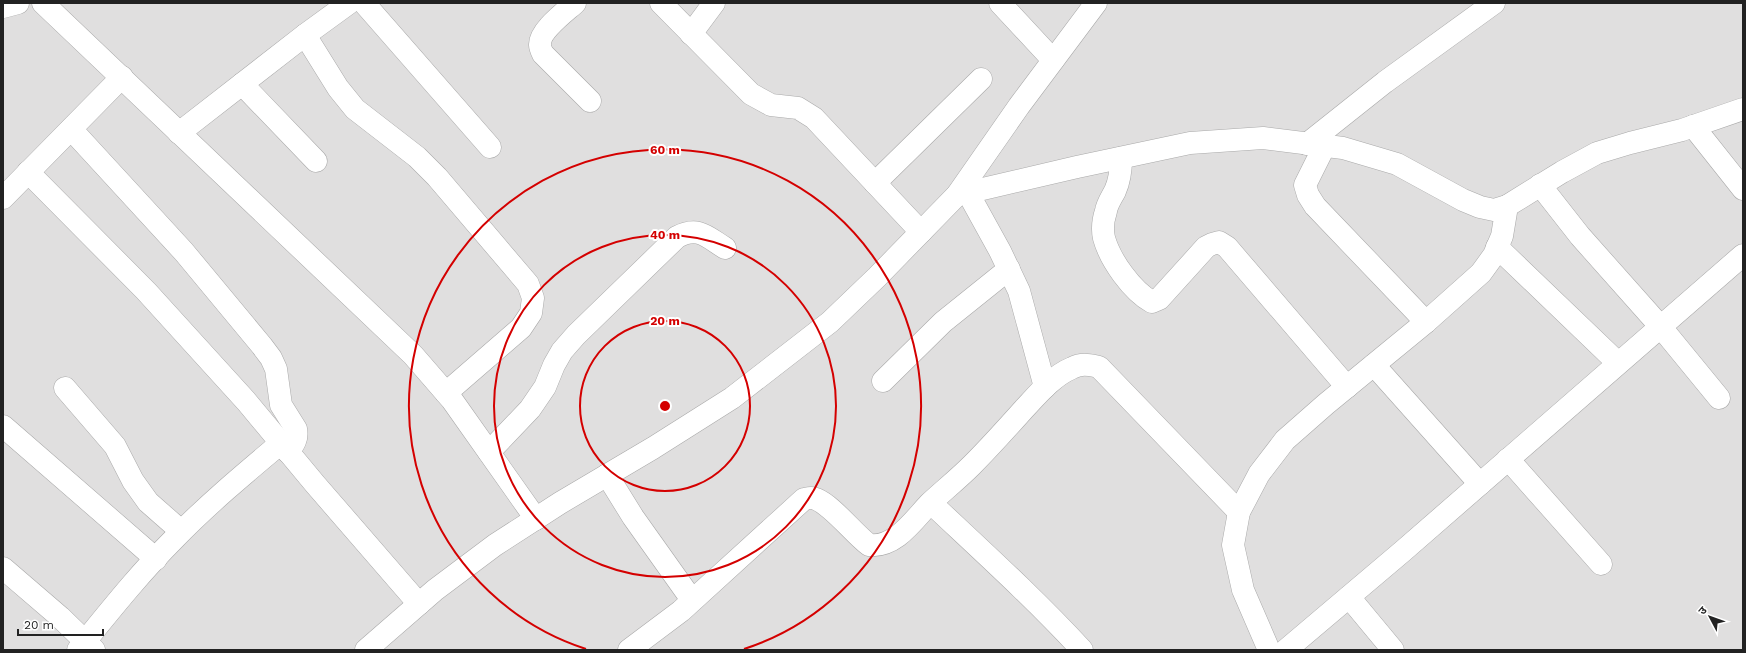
<svg xmlns="http://www.w3.org/2000/svg" width="1746" height="653" font-family="'Work Sans','Noto Sans Devanagari',sans-serif">
	<rect width="100%" height="100%" fill="#f2efe9"/>
	<rect fill="#e0dfdf" x="3" y="3" width="1740" height="647"/>
	<g fill="none" stroke-linecap="round" stroke-linejoin="round">
		<g stroke="#a9a9a9" stroke-width="23">
			<g id="minor">
				<polyline points="43,3 413,355 452,400 536,519"/>
				<polyline points="364,3 490,147"/>
				<path d="M575 3C565 12 539 31 540 45 540 48 542 52 543 54L590 101"/>
				<polyline points="661,3 751,94 771,105 798,108 814,118 921,232"/>
				<polyline points="1000,3 1053,60"/>
				<polyline points="3,7 18,3"/>
				<polyline points="691,34 714,3"/>
				<polyline points="305,35 338,88 355,109 417,157 437,177 528,284 533,298 531,313 521,328 446,393"/>
				<polyline points="242,84 316,161"/>
				<polyline points="1693,126 1743,189"/>
				<path d="M71 129 184 252 262 346 271 358 276 369 281 405 296 429C298 439 294 444 288 452"/>
				<polyline points="179,133 305,35 349,3"/>
				<polyline points="1307,144 1385,82 1494,3"/>
				<polyline points="1325,145 1305,185 1308,195 1315,206 1426,322"/>
				<path d="M1121 158C1121 170 1120 180 1115 191 1112 197 1107 204 1106 211 1103 220 1102 229 1104 238 1110 260 1132 291 1152 302L1159 299 1206 247 1212 244 1219 242 1227 247 1347 387"/>
				<polyline points="28,172 146,291 246,401 315,484 419,604"/>
				<polyline points="875,183 981,79"/>
				<polyline points="1540,185 1580,236 1660,326 1719,398"/>
				<polyline points="968,193 1000,251 1019,291 1045,387"/>
				<polyline points="957,195 1077,167 1190,143 1263,138 1343,148 1397,164 1463,200 1480,207 1494,210 1507,206 1562,172 1597,153 1630,143 1682,130 1743,109"/>
				<polyline points="3,198 122,77"/>
				<polyline points="1497,247 1618,363"/>
				<polyline points="1374,365 1480,484"/>
				<polyline points="883,381 943,322 1009,269"/>
				<polyline points="65,388 115,446 133,481 148,502 181,531"/>
				<polyline points="3,426 156,559"/>
				<path d="M489 452 530 409 545 387 554 365 562 351 576 335 677 237C698 226 706 236 725 248"/>
				<polyline points="1508,459 1601,564"/>
				<polyline points="607,475 633,517 692,600"/>
				<path d="M931 503C982 551 1034 598 1082 650"/>
				<polyline points="3,568 60,617 94,650"/>
				<polyline points="1349,597 1393,650"/>
				<path d="M78 650C109 612 139 574 174 539 207 505 244 474 281 443"/>
				<polyline points="366,650 435,590 495,545 560,503 653,448 732,398 830,322 877,277 957,195 1019,106 1096,3"/>
				<path d="M629 650 681 611 804 499C809 498 812 497 816 499 833 506 853 533 869 545 895 548 913 521 929 504 943 491 958 479 972 465 990 447 1007 428 1024 409 1038 394 1053 376 1072 368 1082 363 1089 365 1099 367L1239 512"/>
				<polyline points="1269,650 1243,590 1233,545 1239,512 1259,474 1285,440 1326,404 1426,322 1481,273 1494,255 1502,236 1507,206"/>
				<polyline points="1286,650 1403,551 1743,255"/>
			</g>
		</g>
		<use href="#minor" stroke="#fff" stroke-width="22"/>
	</g>
	<g fill="none" stroke="#d40000" stroke-width="2">
		<circle cx="665" cy="406" r="85"/>
		<circle cx="665" cy="406" r="171"/>
		<path d="M586 649A256 256 0 1 1 744 649"/>
	</g>
	<circle cx="665" cy="406" r="6" fill="#d40000" stroke="#fff" stroke-width="2"/>
	<g font-size="12" text-anchor="middle" font-weight="bold" fill="#d40000" stroke="#fff" stroke-width="4" stroke-linejoin="round" paint-order="stroke">
		<text x="665" y="154">60 m</text>
		<text x="665" y="239">40 m</text>
		<text x="665" y="325">20 m</text>
	</g>
	<rect width="1746" height="653" fill="none" stroke="#222222" stroke-width="8"/>
	<g transform="translate(1710 617) rotate(311)" stroke="#ffffff" stroke-width="3" paint-order="stroke">
	<path d="M0-3L7 15L0 10L-7 15Z" fill="#222222"/>
	<text y="-6" font-size="11" font-weight="bold" text-anchor="middle" fill="#222222">उ</text>
	</g>
	<path d="M18 629v6h85v-6" fill="none" stroke="#222222" stroke-width="2"/>
	<text x="24" y="629" font-size="12" fill="#222222" stroke="#ffffff" stroke-width="3" paint-order="stroke">20 m</text>
</svg>
